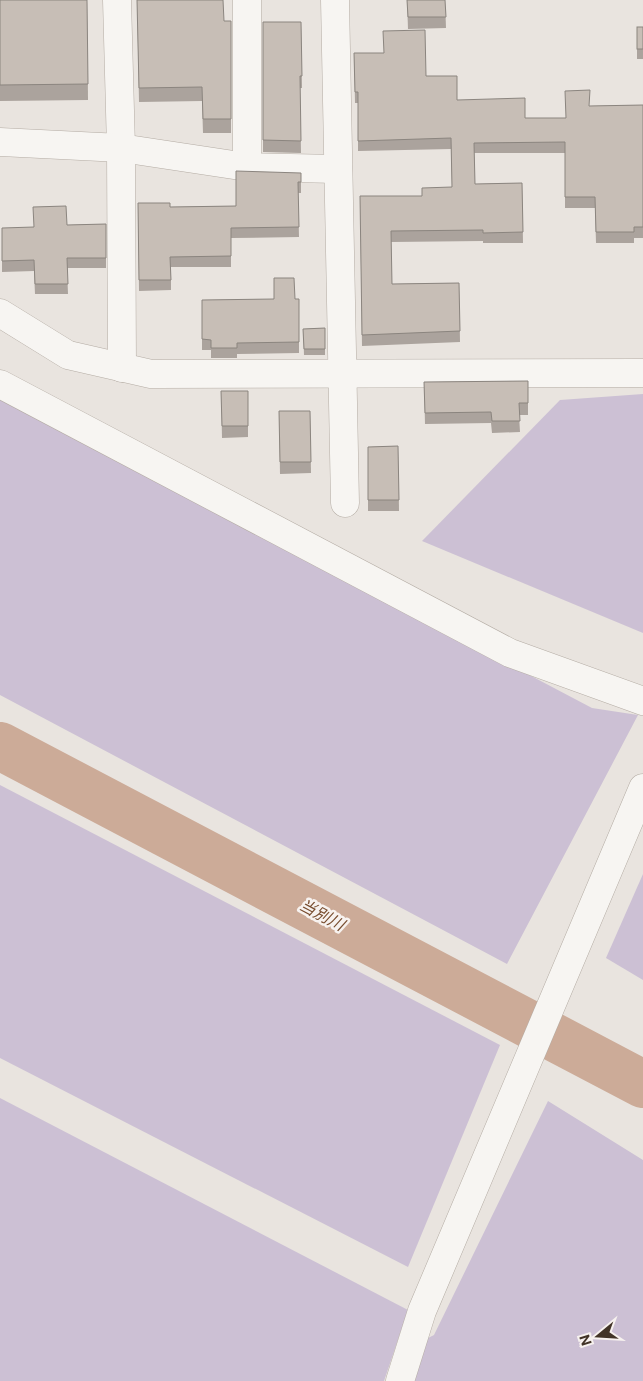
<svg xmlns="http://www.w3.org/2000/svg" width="643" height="1381" font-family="'Public Sans','Noto Sans JP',sans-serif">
	<rect width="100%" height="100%" fill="#e9e4df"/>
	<g fill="#ccc0d4">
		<polygon points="643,394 643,633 422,541 560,400"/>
		<polygon points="0,397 592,708 638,715 507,964 0,695"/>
		<polygon points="0,785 500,1045 408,1267 0,1058"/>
		<polygon points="643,874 643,980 606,958"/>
		<polygon points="0,1098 408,1310 384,1381 0,1381"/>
		<polygon points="548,1101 643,1160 643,1381 412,1381 424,1340 434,1335"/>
	</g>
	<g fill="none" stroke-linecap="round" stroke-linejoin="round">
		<polyline stroke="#ccab98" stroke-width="48" points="0,746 643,1084"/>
		<g stroke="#b4aca4" stroke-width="29">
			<g id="minor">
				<polyline points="117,0 121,148 122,368"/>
				<polyline points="247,0 247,167"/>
				<polyline points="335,0 345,503"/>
				<polyline points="0,142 121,148 247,167 338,169"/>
				<polyline points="0,313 68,355 151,374 643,373"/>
				<polyline points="0,384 510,653 643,701"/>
				<polyline points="400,1381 422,1311 643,788"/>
			</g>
		</g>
		<use href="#minor" stroke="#f7f5f2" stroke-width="28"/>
	</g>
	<g fill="#aba39d">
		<polygon points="0,0 87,0 88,100 0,101"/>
		<polygon points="137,0 224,21 231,21 231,133 203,133 202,101 139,102"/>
		<polygon points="407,0 445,0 446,28 408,29"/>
		<polygon points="263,22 301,22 302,88 300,88 301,153 263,152"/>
		<rect x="637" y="27" width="6" height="32"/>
		<polygon points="354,53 426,76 457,100 525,118 566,118 590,106 643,105 643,238 634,238 634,243 596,243 595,208 565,208 565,153 474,153 475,184 522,183 523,243 483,243 483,241 391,242 392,284 459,283 460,342 362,346 360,196 422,196 452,187 451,149 358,151 358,103 355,103"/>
		<polygon points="301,173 301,193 298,193 299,237 231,238 231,267 171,267 171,290 139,291 138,203 170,207 236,206"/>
		<polygon points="106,224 106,268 67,268 68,294 35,294 34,271 2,272 2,238 33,227 67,225"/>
		<polygon points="299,299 299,353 237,354 237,358 211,358 211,350 202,350 202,300"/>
		<polygon points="325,328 325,355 304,355 303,329"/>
		<polygon points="528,381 528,415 519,415 520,432 492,433 491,423 425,424 424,382"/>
		<polygon points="221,391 248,391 248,437 222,438"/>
		<polygon points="279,411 310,411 311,473 280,474"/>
		<polygon points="398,446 399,511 368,511 368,447"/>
	</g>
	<g fill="#c7beb6" stroke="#8b857f">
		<polygon points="0,0 87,0 88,84 0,85"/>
		<polygon points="137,0 223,0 224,21 231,21 231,119 203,119 202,87 139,88"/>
		<polygon points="407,0 445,0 446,17 408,17"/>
		<polygon points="263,22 301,22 302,76 300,76 301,141 263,140"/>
		<rect x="637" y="27" width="6" height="22"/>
		<polygon points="425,30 426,76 457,76 457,100 525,98 525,118 566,118 565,91 590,90 589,106 643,105 643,227 634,227 634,232 596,232 595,197 565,197 565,142 474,143 475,184 522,183 523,232 483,233 483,230 391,231 392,284 459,283 460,331 362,335 360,196 422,196 422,188 452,187 451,138 358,141 358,92 355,92 354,53 384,53 383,31"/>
		<polygon points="236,171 301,173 301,182 298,182 299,227 231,228 231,256 170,257 171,280 139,280 138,203 170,203 170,207 236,206"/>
		<polygon points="66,206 67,225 106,224 106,258 67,258 68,284 35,284 34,260 2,261 2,228 34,227 33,207"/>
		<polygon points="274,278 294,278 295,299 299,299 299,342 237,343 237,348 211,348 211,340 202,339 202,300 274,299"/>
		<polygon points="325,328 325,349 304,349 303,329"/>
		<polygon points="528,381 528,403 519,403 520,421 492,421 491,412 425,413 424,382"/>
		<polygon points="221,391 248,391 248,426 222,426"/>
		<polygon points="279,411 310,411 311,462 280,462"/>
		<polygon points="398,446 399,500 368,500 368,447"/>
	</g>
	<g text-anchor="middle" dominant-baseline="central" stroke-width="5" stroke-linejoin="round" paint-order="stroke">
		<g font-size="16" font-style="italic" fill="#784d2f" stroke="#f7f2ef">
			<text transform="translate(322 915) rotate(28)">当別川</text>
		</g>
	</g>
	<g transform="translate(598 1336) rotate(252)" stroke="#f7f2ef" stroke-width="4" paint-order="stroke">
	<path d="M0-4L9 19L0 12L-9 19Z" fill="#423427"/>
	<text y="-8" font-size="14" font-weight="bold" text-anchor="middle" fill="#423427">N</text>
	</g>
</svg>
